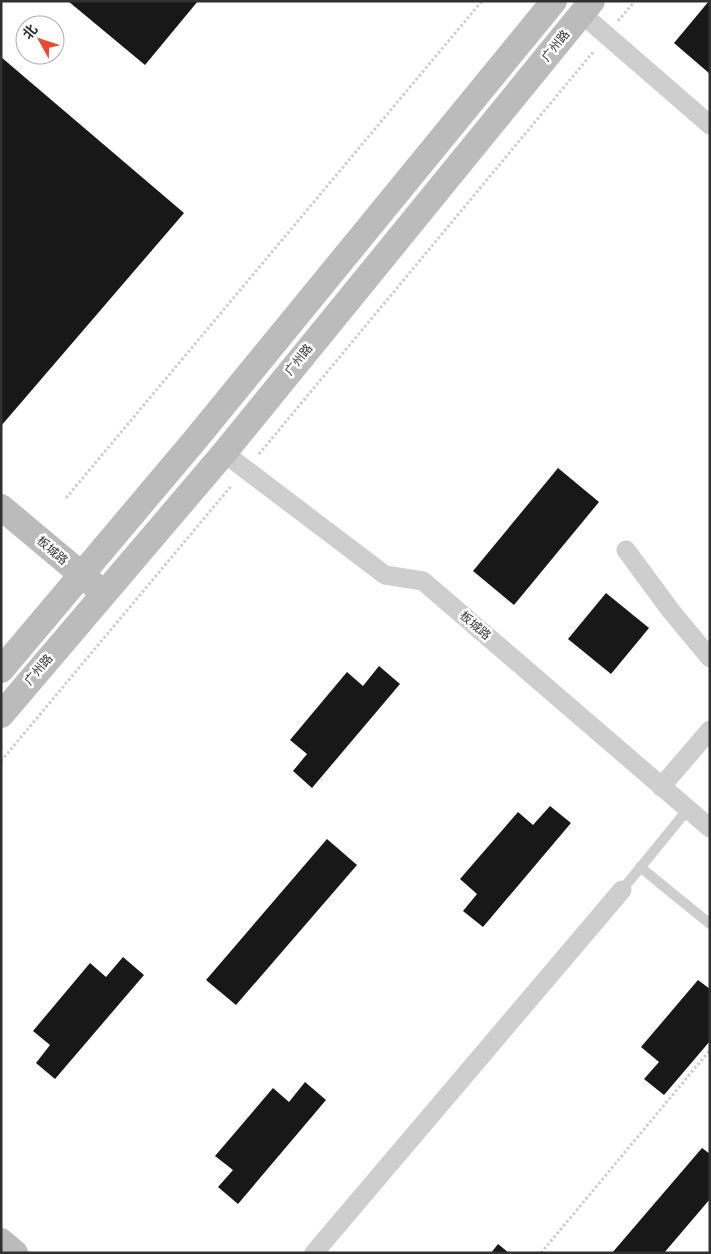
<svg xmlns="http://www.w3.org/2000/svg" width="711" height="1254" font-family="'Source Sans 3','Noto Sans SC',sans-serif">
	<rect width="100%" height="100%" fill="#fff"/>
	<g fill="#181818">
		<polygon points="68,1 198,1 145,65"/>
		<polygon points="709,1 710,1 710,74 674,43"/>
		<polygon points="1,57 184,213 1,426"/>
		<polygon points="558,468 599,502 514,605 473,571"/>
		<polygon points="606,593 649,628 611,674 568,639"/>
		<polygon points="379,666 400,684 312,788 293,771 307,754 290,740 347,672 363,686"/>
		<polygon points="550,806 571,823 483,927 463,911 477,894 460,879 518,812 533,825"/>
		<polygon points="327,839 357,865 236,1005 206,980"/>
		<polygon points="123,957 144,975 55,1079 36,1063 50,1045 33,1031 90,963 106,977"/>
		<polygon points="698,980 710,989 710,1041 664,1095 644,1079 659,1062 641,1047"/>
		<polygon points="305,1082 326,1100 238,1204 218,1187 233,1170 215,1156 273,1088 289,1102"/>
		<polygon points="702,1148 710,1154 710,1199 664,1253 612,1253"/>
		<polygon points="498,1244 509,1253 491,1253"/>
	</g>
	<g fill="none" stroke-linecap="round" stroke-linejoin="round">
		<g stroke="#cecece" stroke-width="3" stroke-dasharray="2.5 2.5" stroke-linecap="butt">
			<polyline points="618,21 635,1"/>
			<polyline points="259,454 594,51"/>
			<polyline points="66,498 482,1"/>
			<polyline points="1,761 232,485"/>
			<polyline points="541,1253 710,1050"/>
		</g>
		<g stroke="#cecece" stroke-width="10">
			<polyline points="640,867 710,924"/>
			<polyline points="622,890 688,809"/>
		</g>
		<g stroke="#cecece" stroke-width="19">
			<polyline points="582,14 710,125"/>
			<polyline points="224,453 385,575 423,581 710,828"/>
			<polyline points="626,550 671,611 710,658"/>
			<polyline points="661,787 710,730"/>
			<polyline points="314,1253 622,890"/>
		</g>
		<g stroke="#bbb" stroke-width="26">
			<polyline points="1,507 94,585"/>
			<polyline points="1,670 195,440 554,1"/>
			<polyline points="1,715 224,453 592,1"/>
			<polyline points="1,1241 15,1253"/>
		</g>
	</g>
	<g text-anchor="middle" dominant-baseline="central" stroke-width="5" stroke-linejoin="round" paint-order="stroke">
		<g font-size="12" fill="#313131" stroke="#fff">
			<text transform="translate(556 46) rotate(-51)">广州路</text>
			<text transform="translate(299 360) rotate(-51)">广州路</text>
			<text transform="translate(52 551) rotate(41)">板城路</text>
			<text transform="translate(475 626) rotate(41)">板城路</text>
			<text transform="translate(39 670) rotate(-50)">广州路</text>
		</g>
	</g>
	<rect width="711" height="1254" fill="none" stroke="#313131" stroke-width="5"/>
	<g transform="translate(40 40) rotate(310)"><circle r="24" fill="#ffffff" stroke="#adadad"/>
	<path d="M0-4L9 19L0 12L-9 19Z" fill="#ea4831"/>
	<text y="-8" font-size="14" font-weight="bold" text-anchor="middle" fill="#313131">北</text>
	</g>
</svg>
